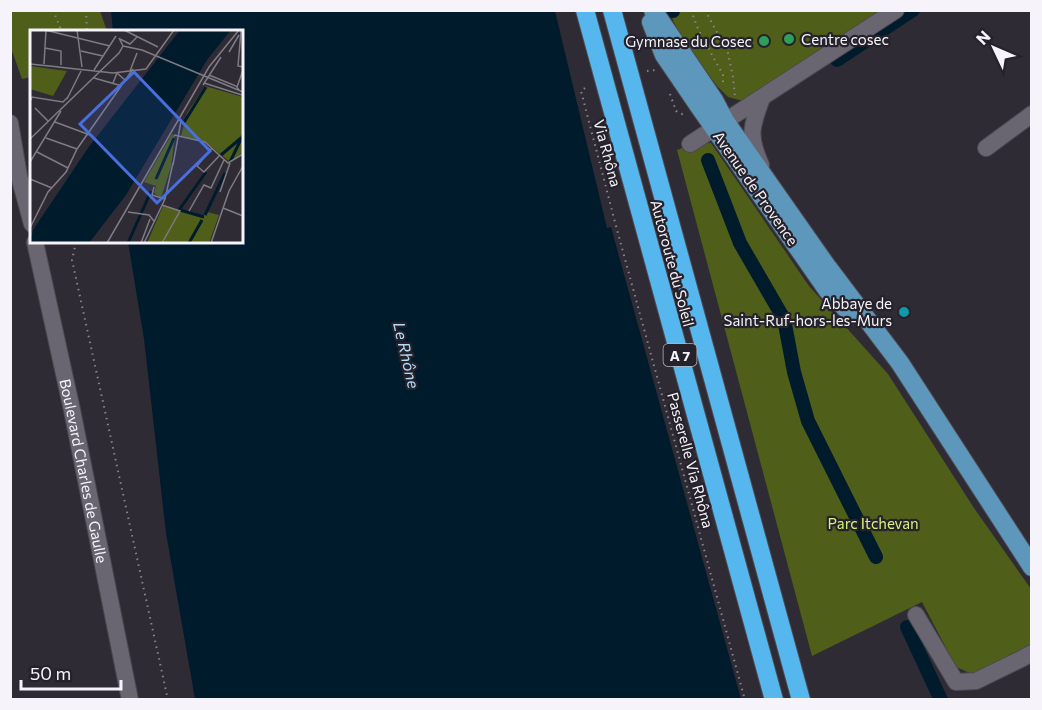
<svg xmlns="http://www.w3.org/2000/svg" width="1042" height="710" font-family="Commissioner,sans-serif">
	<rect width="100%" height="100%" fill="#2f2b35"/>
	<g fill="#4f5e18">
		<polygon points="10,11 100,11 107,31 32,32 31,77 22,79 11,48"/>
		<polygon points="669,11 880,11 743,101 728,97 717,86 680,36"/>
		<polygon points="711,143 809,286 888,374 974,508 1031,589 1031,644 972,674 956,667 922,602 812,656 677,150 693,144"/>
	</g>
	<polygon fill="#001b2c" points="111,11 555,11 607,228 611,227 741,699 195,699 166,533 144,339 128,242 242,242 242,32 113,31"/>
	<g fill="none" stroke-linecap="round" stroke-linejoin="round">
		<g stroke="#001b2c" stroke-width="14">
			<polyline points="673,10 673,11"/>
			<polyline points="837,60 913,10"/>
			<polyline points="708,160 740,243 784,319 794,372 808,421 876,557"/>
			<polyline points="907,627 941,700"/>
		</g>
		<g stroke="#4d4a51" stroke-width="18">
			<g id="minor">
				<polyline points="10,123 19,176 32,224"/>
				<polyline points="690,144 896,10"/>
				<polyline points="986,148 1032,114"/>
				<path d="M761 165C748 136 751 127 762 98"/>
				<path id="s1" d="M35 242 72 410 130 700"/>
				<polyline points="916,615 956,682 976,681 1021,659 1032,653"/>
			</g>
		</g>
		<g stroke="#4d4a51" stroke-width="20">
			<g id="major">
				<polyline points="653,10 714,100 725,121 826,265 900,363 1032,567"/>
				<polyline points="651,22 664,55 698,105 828,291 852,315"/>
			</g>
		</g>
		<g stroke="#4d4a51" stroke-width="20">
			<g id="highway">
				<polyline points="585,10 774,700"/>
				<polyline points="612,10 801,700"/>
			</g>
		</g>
		<g stroke="#88858d" stroke-width="2" stroke-dasharray="1.5 4.5" stroke-linecap="butt">
			<polyline points="53,10 62,32"/>
			<polyline points="86,10 87,32"/>
			<polyline points="691,10 698,29 723,75 723,86"/>
			<polyline points="705,10 728,53 733,77 735,97"/>
			<polyline points="647,71 656,70"/>
			<polyline points="585,88 581,91 616,226 745,700"/>
			<polyline points="670,94 676,111 682,114 685,113"/>
			<polyline points="76,242 72,260 168,700"/>
		</g>
		<use href="#minor" stroke="#6a6671" stroke-width="16"/>
		<use href="#major" stroke="#5e97bc" stroke-width="18"/>
		<use href="#highway" stroke="#56b7ee" stroke-width="18"/>
	</g>
	<g fill="#2e9e5b" stroke="#26222b" stroke-width="2">
		<circle cx="789" cy="39" r="6"/>
		<circle cx="764" cy="41" r="6"/>
	</g>
	<circle fill="#0f9aa8" stroke="#26222b" stroke-width="2" cx="904" cy="312" r="6"/>
	<g text-anchor="middle" dominant-baseline="central" stroke-width="4.5" stroke-linejoin="round" paint-order="stroke">
		<rect fill="#26222b" stroke="#b8b5bc" stroke-width="1.5" x="663.5" y="344" width="33" height="22" rx="4.5"/>
		<g font-size="14" font-weight="bold" fill="#f6f4fa">
			<text x="680" y="355">A 7</text>
		</g>
		<g font-size="15" fill="#f6f4fa" stroke="#26222b" text-anchor="end">
			<text x="801" y="39" text-anchor="start">Centre cosec</text>
			<text x="752" y="41">Gymnase du Cosec</text>
			<text x="892" y="303">Abbaye de<tspan x="892" dy="17">Saint-Ruf-hors-les-Murs</tspan></text>
		</g>
		<g font-size="15" fill="#f6f4fa" stroke="#26222b">
			<text transform="translate(608 153) rotate(75)">Via Rhôna</text>
			<text transform="translate(756 188) rotate(55)">Avenue de Provence</text>
			<text transform="translate(673 263) rotate(75)">Autoroute du Soleil</text>
			<text transform="translate(691 460) rotate(75)">Passerelle Via Rhôna</text>
			<text stroke="none"><textPath href="#s1" startOffset="234">Boulevard Charles de Gaulle</textPath></text>
		</g>
		<g font-size="15" fill="#d5f479" stroke="#26222b">
			<text x="873" y="523">Parc Itchevan</text>
		</g>
		<g font-size="16" font-style="italic" fill="#b1dcfa" stroke="#26222b">
			<text transform="translate(407 355) rotate(77)">Le Rhône</text>
		</g>
	</g>
	<g transform="translate(30 30)">
		<rect width="213" height="213" fill="#2f2b35"/>
		<path d="M0 36 37 41 23 66 0 59ZM175 56 213 67V122L200 132 176 112 151 106 157 83ZM142 104 145 106 141 137 131 168 124 163 126 156 114 152ZM133 176 173 186 177 182 189 185 179 213H117Z" fill="#4f5e18"/>
		<path d="M150 0H201L177 30 96 165 59 213H0L3 200 58 118Z" fill="#001b2c"/>
		<path fill="none" stroke="#001b2c" stroke-width="3" d="M153 94 176 57M191 125 211 108M200 132 213 105M126 149 144 108M149 180 176 142M150 180 174 187M175 185 195 143M98 213 121 161M159 213 172 190"/>
		<path fill="none" stroke="#7f7b84" stroke-width="1.5" d="M15 0 80 16M47 0 52 37M94 0 128 17M211 1 208 36 213 37M90 9 100 14 107 7M93 16 112 20 213 62M15 18 31 21V35M51 21 73 26M199 22 209 5M0 34 29 37M14 34 16 0M28 37 83 43 116 39 144 0M64 40 86 6M100 41 107 23M179 45 206 56 210 61M64 48 92 56M83 53 87 43 96 51M174 53 212 65M173 55 191 27M207 57 213 40M37 69 51 41M1 70 2 67 33 72 38 67M5 78 18 91M25 92 60 105M144 105 175 112 198 133 213 124M16 108 47 119M0 109 89 23 93 16 89 8M182 118 167 136 174 142 190 125M7 122 38 138M0 132 31 81M143 135 151 91M0 149 22 158M124 157 122 165 135 169M190 162 200 133M193 178 213 186M159 181 174 155 181 158 194 130M98 182 119 185 124 191M0 198 18 162 36 142 47 119 103 39M77 213 179 37 209 0M111 213 120 189M114 213 135 169 143 133M132 213 150 181 132 175M181 213 199 161 213 136"/>
		<path fill="#486fdf" fill-opacity="0.15" stroke="#486fdf" stroke-width="3" d="M104 42 180 121 127 173 50 94Z"/>
		<rect width="213" height="213" fill="none" stroke="#f6f4fa" stroke-width="3"/>
	</g>
	<rect width="1042" height="710" fill="none" stroke="#f6f4fa" stroke-width="24"/>
	<g transform="translate(994 48) rotate(314)" stroke="#26222b" stroke-width="4.5" paint-order="stroke">
	<path d="M0-4.5L10 22L0 15L-10 22Z" fill="#f6f4fa"/>
	<text y="-9" font-size="16" font-weight="bold" text-anchor="middle" fill="#f6f4fa">N</text>
	</g>
	<path d="M21 680v9h100v-9" fill="none" stroke="#f6f4fa" stroke-width="3"/>
	<text x="30" y="680" font-size="18" fill="#f6f4fa" stroke="#26222b" stroke-width="4.5" paint-order="stroke">50 m</text>
</svg>
